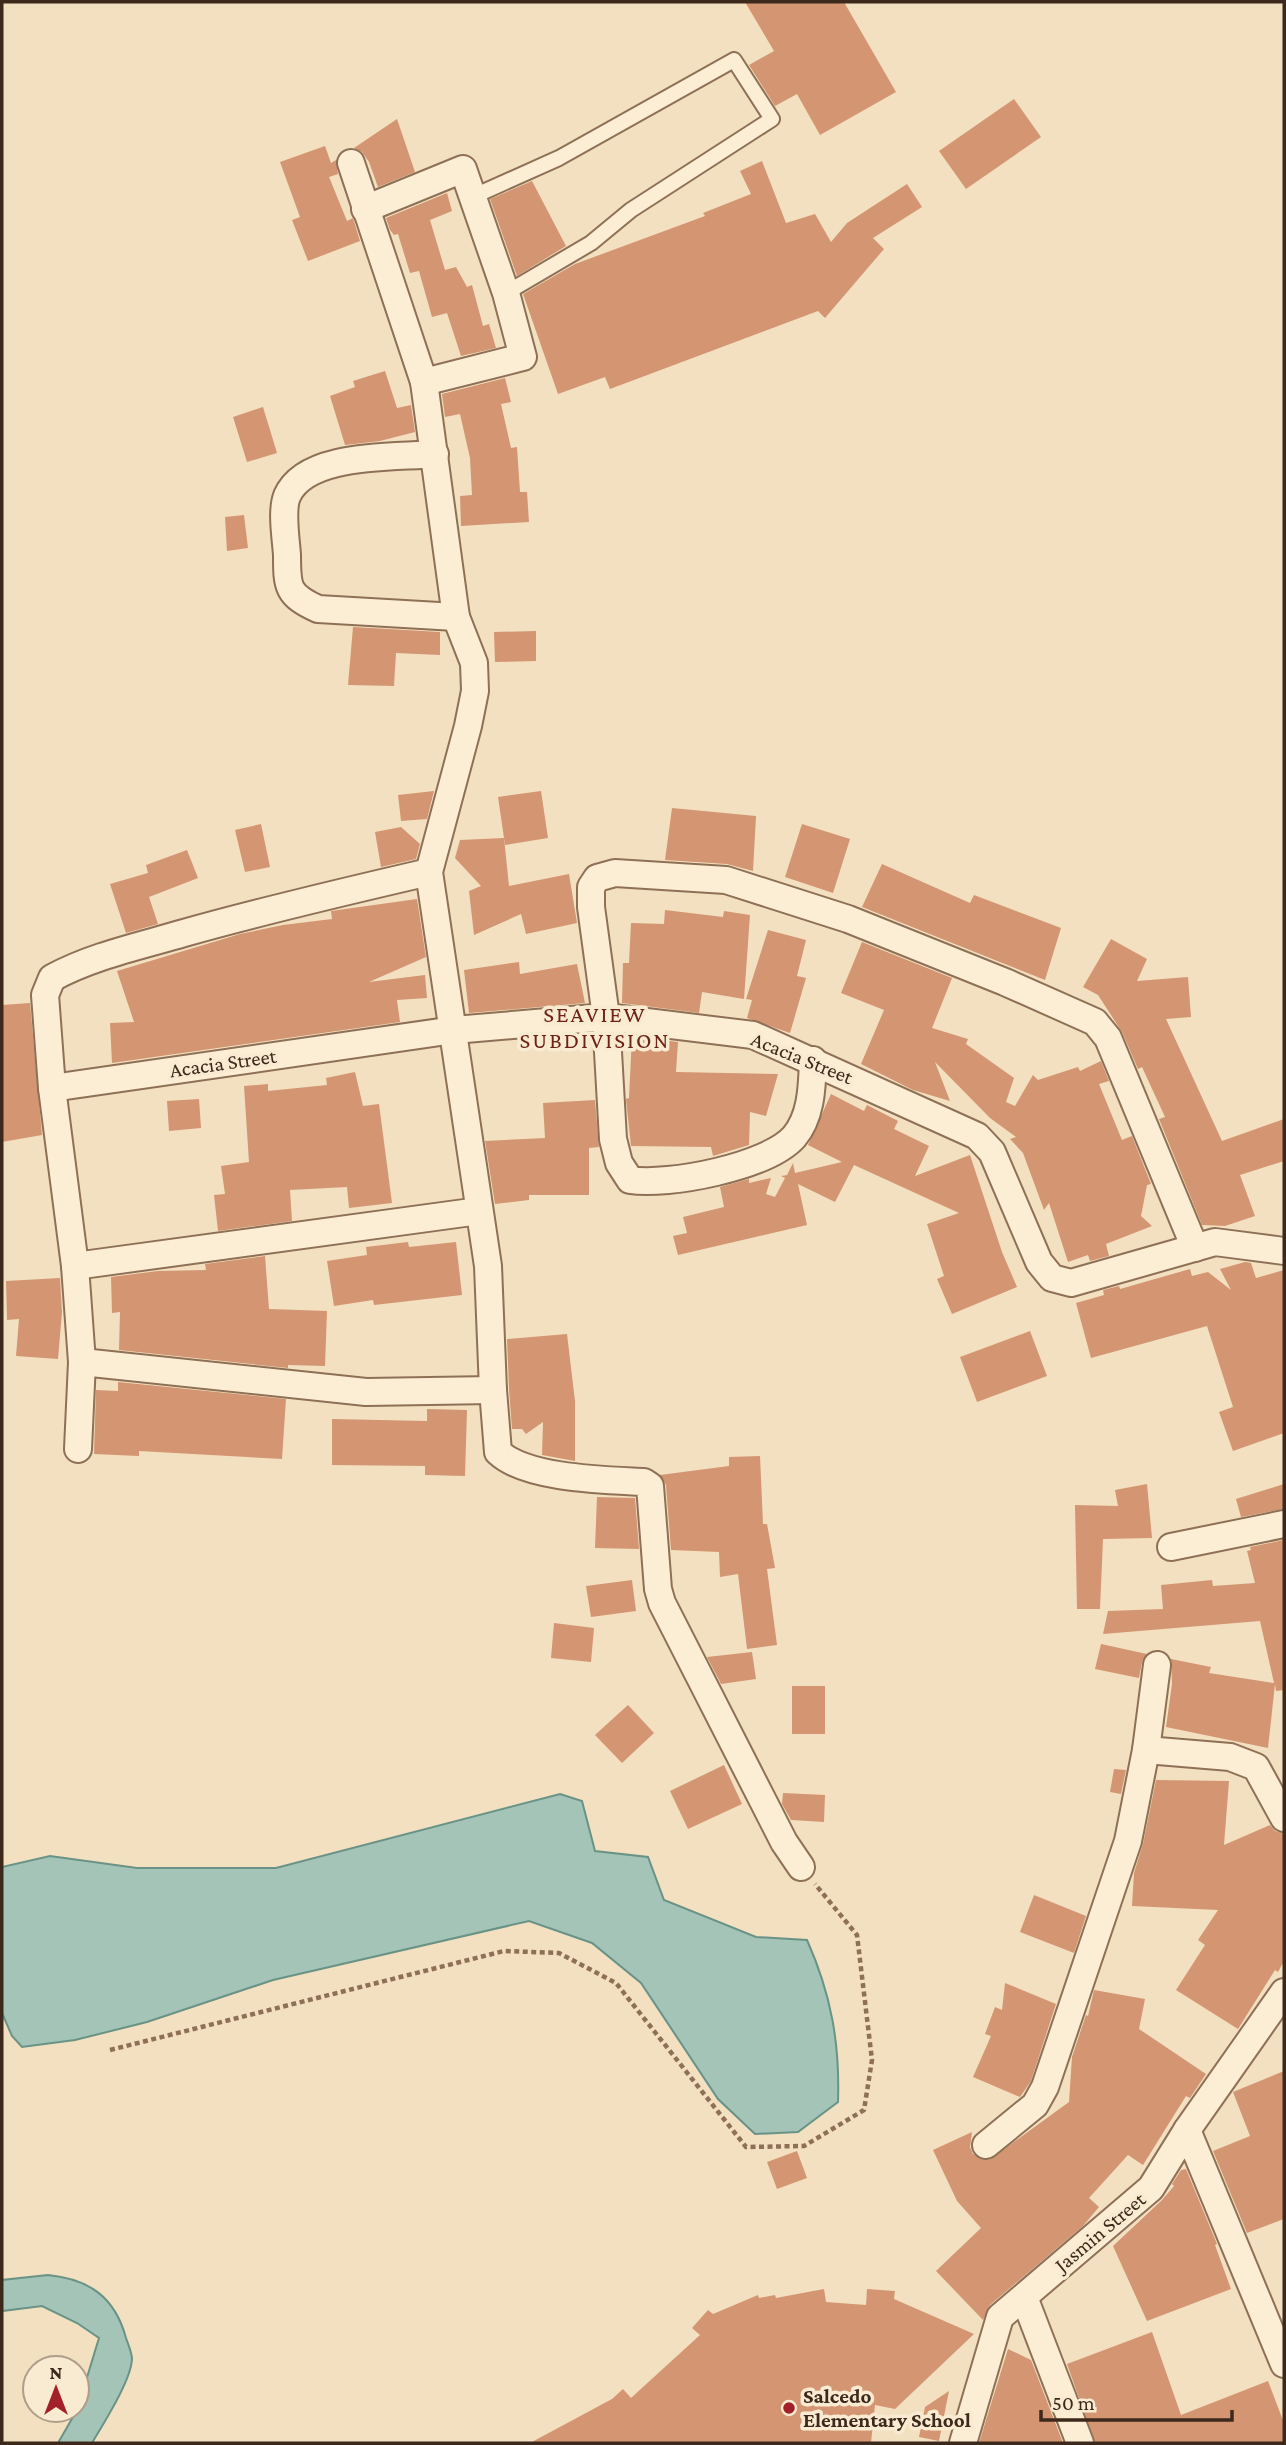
<svg xmlns="http://www.w3.org/2000/svg" width="1286" height="2445" font-family="'Crimson Pro',serif">
	<rect width="100%" height="100%" fill="#f2e0c0"/>
	<g fill="#a4c4b8" stroke="#699386" stroke-width="2">
		<path d="M560 1794 582 1801 595 1851 648 1857 664 1900 756 1937 807 1940C831 1994 840 2043 838 2102L798 2132 755 2134 718 2099 641 1983 592 1943 529 1921 273 1980 147 2022 75 2040 22 2047 12 2036 2 2013V1867L50 1856 137 1868H276Z"/>
		<path d="M48 2275C89 2279 115 2297 126 2338 128 2344 132 2353 132 2359 131 2381 103 2424 92 2443H58L77 2410 99 2338 77 2323 42 2306 2 2311V2280Z"/>
	</g>
	<g fill="#d49572">
		<polygon points="745,2 844,2 896,92 820,135 797,94 775,106 749,65 774,51"/>
		<polygon points="1014,99 1041,137 966,189 939,151"/>
		<polygon points="397,119 415,172 378,187 369,162 362,152 354,148"/>
		<polygon points="325,146 331,163 336,160 338,174 329,177 347,221 353,218 360,241 308,261 292,220 300,217 280,162"/>
		<polygon points="762,161 786,223 815,214 831,242 847,223 907,184 922,207 873,238 884,249 825,318 818,311 610,389 605,377 558,394 523,294 575,264 705,216 703,213 751,194 740,171"/>
		<polygon points="532,181 566,246 517,276 490,199"/>
		<polygon points="447,193 452,211 430,220 445,270 456,267 467,287 472,285 483,326 489,324 496,348 461,356 447,313 432,317 419,271 410,273 398,234 394,235 390,230 386,218"/>
		<polygon points="385,371 397,408 411,405 415,432 380,441 345,445 330,396 355,387 353,381"/>
		<polygon points="505,378 511,402 501,404 511,448 517,447 520,492 527,492 529,522 461,526 460,496 472,495 470,458 460,414 445,417 442,394"/>
		<polygon points="263,407 277,453 247,462 233,417"/>
		<polygon points="244,515 248,548 227,551 225,517"/>
		<polygon points="353,627 440,632 440,655 396,653 394,686 348,685"/>
		<polygon points="536,631 536,661 495,662 494,632"/>
		<polygon points="434,791 427,819 401,821 398,795"/>
		<polygon points="541,791 548,838 505,845 498,797"/>
		<polygon points="672,808 756,816 753,871 727,864 665,860"/>
		<polygon points="261,824 270,867 245,872 235,830"/>
		<polygon points="802,824 850,839 833,893 785,877"/>
		<polygon points="401,827 420,844 416,859 381,867 375,832"/>
		<polygon points="504,838 509,886 569,874 577,923 526,934 521,914 474,935 469,891 481,886 455,858 460,840"/>
		<polygon points="187,850 198,878 149,897 158,924 126,933 110,884 148,873 146,865"/>
		<polygon points="882,864 970,903 974,895 1061,928 1045,980 862,907"/>
		<polygon points="417,899 426,957 369,982 425,975 427,998 397,1000 400,1022 112,1063 110,1023 134,1022 117,971 240,934 283,925 332,919 331,911"/>
		<polygon points="665,910 723,917 724,911 750,915 744,999 702,992 699,1013 622,1003 623,963 629,963 631,923 664,924"/>
		<polygon points="768,930 806,940 797,976 806,978 790,1033 747,1018 752,1000 746,999"/>
		<polygon points="1111,939 1147,959 1137,981 1188,977 1191,1017 1166,1019 1222,1141 1284,1119 1284,1161 1240,1175 1255,1216 1225,1226 1202,1225 1159,1119 1165,1117 1142,1067 1138,1069 1122,1032 1098,995 1083,987"/>
		<polygon points="862,942 952,978 932,1028 968,1039 966,1044 1014,1078 1006,1102 1015,1106 1033,1075 1038,1080 1078,1067 1080,1071 1101,1061 1109,1081 1099,1084 1122,1140 1132,1136 1151,1184 1147,1185 1141,1216 1152,1226 1106,1244 1109,1256 1090,1261 1088,1255 1068,1262 1049,1203 1044,1210 1023,1153 1010,1139 1016,1137 990,1118 935,1062 950,1101 913,1090 861,1064 884,1010 841,993"/>
		<polygon points="519,962 520,974 577,964 585,1003 469,1013 464,970"/>
		<polygon points="30,1003 42,1135 2,1142 2,1005"/>
		<polygon points="632,1036 678,1042 676,1072 778,1074 766,1116 750,1112 749,1145 713,1156 711,1147 631,1146 626,1099 629,1098"/>
		<polygon points="355,1072 363,1106 379,1104 392,1203 349,1208 347,1187 290,1190 292,1221 218,1231 214,1195 225,1194 221,1166 249,1162 244,1086 268,1084 268,1091 327,1085 326,1078"/>
		<polygon points="831,1094 864,1111 867,1105 898,1121 894,1129 929,1146 915,1176 970,1155 1002,1252 1017,1287 952,1314 937,1279 944,1276 927,1224 959,1213 854,1165 835,1202 798,1184 807,1225 678,1255 673,1236 687,1233 683,1217 724,1207 720,1187 749,1179 749,1183 771,1178 766,1194 775,1197 785,1178 781,1176 787,1175 793,1163 795,1173 842,1162 808,1145"/>
		<polygon points="199,1099 201,1128 169,1131 167,1101"/>
		<polygon points="595,1100 599,1147 589,1148 589,1195 529,1195 529,1200 495,1204 485,1141 545,1138 543,1103"/>
		<polygon points="408,1242 409,1247 456,1242 462,1295 374,1305 373,1300 334,1306 327,1261 367,1255 366,1247"/>
		<polygon points="265,1256 269,1309 327,1311 325,1366 288,1365 288,1368 119,1350 120,1312 112,1313 111,1277 158,1271 206,1270 205,1264"/>
		<polygon points="1245,1262 1251,1263 1256,1278 1284,1270 1284,1433 1233,1451 1219,1412 1233,1407 1207,1326 1091,1358 1076,1303 1104,1295 1103,1290 1119,1286 1120,1289 1190,1269 1192,1276 1208,1272 1231,1290 1220,1269"/>
		<polygon points="60,1278 62,1312 58,1359 16,1356 19,1319 7,1320 6,1281"/>
		<polygon points="1030,1331 1047,1376 977,1402 960,1357"/>
		<polygon points="567,1334 575,1401 575,1461 542,1455 543,1422 526,1434 522,1429 512,1429 509,1389 507,1339"/>
		<polygon points="118,1382 286,1399 282,1459 139,1451 139,1456 94,1454 96,1390 118,1391"/>
		<polygon points="427,1409 467,1410 465,1476 425,1475 425,1466 332,1465 332,1419 427,1421"/>
		<polygon points="760,1456 763,1524 767,1524 775,1568 767,1569 777,1645 747,1649 738,1574 720,1577 719,1552 671,1550 666,1485 660,1475 729,1466 729,1457"/>
		<polygon points="1147,1484 1152,1538 1103,1539 1100,1609 1077,1609 1075,1505 1118,1506 1115,1490"/>
		<polygon points="1284,1484 1284,1509 1241,1517 1236,1499"/>
		<polygon points="597,1497 635,1498 639,1549 595,1548"/>
		<polygon points="1284,1540 1284,1690 1276,1691 1275,1684 1268,1748 1166,1727 1172,1684 1171,1659 1211,1667 1209,1673 1274,1683 1260,1621 1103,1634 1108,1611 1163,1609 1161,1585 1212,1580 1213,1586 1255,1583 1247,1551 1251,1550 1250,1547"/>
		<polygon points="632,1580 636,1611 591,1617 586,1586"/>
		<polygon points="554,1623 594,1628 591,1662 551,1658"/>
		<polygon points="1101,1644 1147,1654 1142,1662 1139,1678 1095,1669"/>
		<polygon points="752,1652 756,1679 721,1684 707,1657"/>
		<rect x="792" y="1686" width="33" height="48"/>
		<polygon points="628,1705 654,1733 622,1763 595,1735"/>
		<polygon points="724,1765 742,1804 688,1829 670,1791"/>
		<polygon points="1114,1769 1126,1770 1121,1794 1110,1792"/>
		<polygon points="1156,1780 1229,1781 1224,1845 1270,1825 1275,1831 1284,1834 1284,1961 1278,1972 1275,1970 1238,2029 1176,1990 1205,1945 1198,1940 1218,1910 1132,1906 1134,1873 1143,1844"/>
		<polygon points="783,1793 825,1795 824,1822 791,1820 782,1804"/>
		<polygon points="1034,1895 1086,1916 1074,1953 1020,1932"/>
		<polygon points="1005,1983 1056,2004 1031,2081 1020,2097 973,2077 991,2036 985,2034 995,2007 1002,2010"/>
		<polygon points="1094,1990 1145,1999 1139,2029 1206,2074 1190,2098 1186,2096 1143,2165 1128,2155 1089,2198 1099,2207 1083,2226 990,2305 983,2320 936,2271 981,2228 957,2201 933,2150 972,2132 970,2147 973,2154 989,2160 1069,2102 1072,2057 1086,2015 1088,2016"/>
		<polygon points="1284,2071 1284,2219 1247,2233 1213,2151 1250,2136 1233,2092"/>
		<polygon points="797,2151 807,2178 777,2189 767,2162"/>
		<polygon points="1186,2169 1217,2244 1215,2245 1231,2289 1147,2321 1113,2246 1162,2200 1174,2186 1172,2184 1181,2170"/>
		<polygon points="824,2289 826,2302 866,2305 867,2289 895,2291 894,2299 974,2334 895,2409 875,2405 871,2443 530,2443 612,2399 623,2389 631,2398 700,2335 692,2328 708,2310 713,2314 758,2295 759,2298 775,2295 776,2298"/>
		<polygon points="1152,2332 1181,2415 1268,2381 1284,2423 1284,2443 1095,2443 1067,2364"/>
		<polygon points="1008,2349 1031,2360 1063,2443 979,2443"/>
		<polygon points="949,2391 939,2441 919,2437 925,2407"/>
	</g>
	<g fill="none" stroke-linecap="round" stroke-linejoin="round">
		<g stroke="#8e7056" stroke-width="18">
			<polyline id="lane" points="472,197 559,158 734,60 772,119 631,210 591,243 506,293"/>
		</g>
		<g stroke="#8e7056" stroke-width="30">
			<g id="street">
				<polyline points="365,209 463,169 506,293 523,357 424,382"/>
				<path d="M435 454C394 458 306 452 287 496 281 511 286 539 287 555 287 587 287 595 318 609L456 617"/>
				<path d="M813 1060C812 1085 812 1116 794 1137 767 1167 668 1186 630 1180L619 1163 613 1139 606 1017 591 907V887L597 878 615 873 726 880 848 919 1005 982 1095 1022 1108 1038 1195 1248"/>
				<polyline points="52,1088 454,1030 606,1017 753,1035 977,1136 992,1152 1039,1262 1052,1278 1071,1283 1215,1242 1284,1251"/>
				<polyline points="75,1266 479,1211"/>
				<polyline points="82,1362 366,1392 493,1390 488,1266 429,872 468,726 475,691 474,663 456,617 424,382 351,163"/>
				<path d="M493 1390 498 1452C526 1479 606 1480 644 1482L650 1486 658 1589 662 1603 784 1842 801 1867"/>
				<path d="M78 1449 82 1362 75 1266 52 1088 45 995 52 978C92 956 140 946 184 933 265 910 347 891 429 872"/>
				<polyline points="1171,1547 1284,1524"/>
				<polyline points="1146,1750 1230,1757 1256,1767 1284,1818"/>
				<polyline points="1187,2130 1284,1992"/>
				<polyline points="986,2145 1035,2105 1045,2087 1128,1841 1146,1750 1157,1665"/>
				<polyline points="1024,2297 1080,2443"/>
				<polyline points="963,2443 1000,2317 1151,2188 1187,2130 1284,2364"/>
			</g>
		</g>
		<polyline stroke="#8e7056" stroke-width="4.5" stroke-dasharray="5 3.5" stroke-linecap="butt" points="110,2050 504,1951 559,1953 616,1983 746,2147 804,2146 864,2110 872,2060 857,1935 815,1884"/>
		<use href="#lane" stroke="#fceed5" stroke-width="14"/>
		<use href="#street" stroke="#fceed5" stroke-width="26"/>
	</g>
	<circle fill="#a32029" stroke="#f9ebd1" stroke-width="2.5" cx="789" cy="2408" r="7"/>
	<g text-anchor="middle" dominant-baseline="central" stroke-width="7" stroke-linejoin="round" paint-order="stroke">
		<g font-size="21" fill="#3c291c" stroke="#f9ebd1">
			<text transform="translate(802 1058) rotate(22)">Acacia Street</text>
			<text transform="translate(223 1063) rotate(-8)">Acacia Street</text>
			<text transform="translate(1100 2232) rotate(-40)">Jasmin Street</text>
		</g>
		<g font-size="21" font-weight="bold" fill="#3c291c" stroke="#f9ebd1" text-anchor="start">
			<text x="803" y="2396">Salcedo<tspan x="803" dy="24">Elementary School</tspan></text>
		</g>
		<g font-size="23" letter-spacing="2" fill="#6d2317" stroke="#f9ebd1">
			<text x="595" y="1014">SEAVIEW<tspan x="595" dy="26">SUBDIVISION</tspan></text>
		</g>
	</g>
	<rect width="1286" height="2445" fill="none" stroke="#3c291c" stroke-width="7"/>
	<g transform="translate(56 2389)"><circle r="33" fill="#f9ebd1" stroke="#ad9d89" stroke-width="2"/>
	<path d="M0-5L12 26L0 18L-12 26Z" fill="#a32029"/>
	<text y="-10" font-size="19" font-weight="bold" text-anchor="middle" fill="#3c291c">N</text>
	</g>
	<path d="M1041 2410v10h191v-10" fill="none" stroke="#3c291c" stroke-width="3.5"/>
	<text x="1052" y="2410" font-size="21" fill="#3c291c" stroke="#f9ebd1" stroke-width="5" paint-order="stroke">50 m</text>
</svg>
